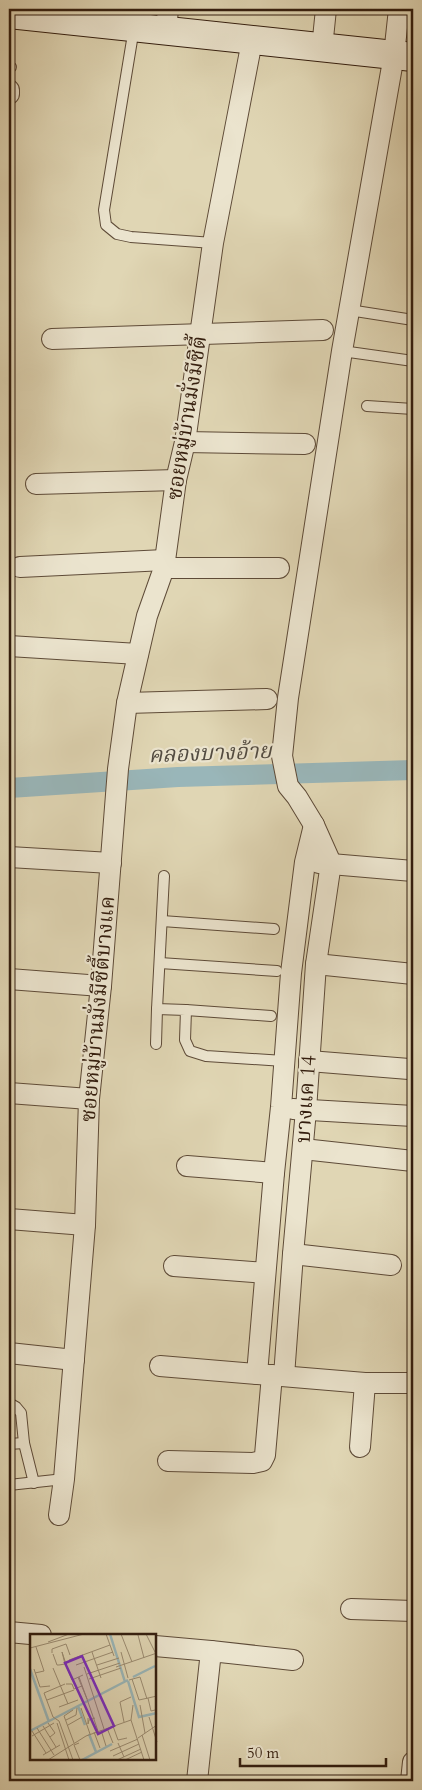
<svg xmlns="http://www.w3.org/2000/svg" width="422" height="1790" font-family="Cardo,'Noto Serif Thai',serif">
	<rect width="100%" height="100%" fill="#e0d6b4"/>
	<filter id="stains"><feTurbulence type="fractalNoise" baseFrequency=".004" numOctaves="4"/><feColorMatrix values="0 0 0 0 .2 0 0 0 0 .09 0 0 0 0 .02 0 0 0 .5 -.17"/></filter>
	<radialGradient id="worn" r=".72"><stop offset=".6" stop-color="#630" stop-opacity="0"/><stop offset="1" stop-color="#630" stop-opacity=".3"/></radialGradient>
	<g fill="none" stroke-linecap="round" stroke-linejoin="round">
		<polyline stroke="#99b6b9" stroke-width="20" points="9,788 178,777 413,770"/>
		<g stroke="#5e4b38" stroke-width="12">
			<g id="lane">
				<polyline points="134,28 104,210 106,225 117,234 131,237 213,243"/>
				<polyline points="9,66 11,67"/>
				<polyline points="349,310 413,320"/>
				<polyline points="342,351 413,361"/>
				<polyline points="367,406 413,409"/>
				<polyline points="164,876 157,1009 186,1010 185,1040 190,1051 206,1056 284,1061"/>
				<polyline points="162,921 274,929"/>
				<polyline points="160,963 277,971"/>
				<polyline points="186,1010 271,1016"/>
				<polyline points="156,1044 157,1009"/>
				<polyline points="9,1403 16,1407 21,1413 24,1443 34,1483"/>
				<polyline points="9,1444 24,1443"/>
				<polyline points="9,1485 64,1479"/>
			</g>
		</g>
		<g stroke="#5e4b38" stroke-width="22">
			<g id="street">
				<polyline points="166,31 168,9"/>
				<polyline points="322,48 326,9"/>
				<polyline points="9,94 9,90"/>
				<polyline points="52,339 323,330"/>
				<polyline points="185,442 305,444"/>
				<polyline points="36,484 176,480"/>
				<polyline points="20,567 165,560"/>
				<polyline points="164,568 279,568"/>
				<polyline points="9,646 138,654"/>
				<polyline points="127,703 267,699"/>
				<polyline points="314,825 297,797 288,786 282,756 288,698 342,351 394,55 399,9"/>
				<polyline points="9,857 111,863"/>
				<polyline points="319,863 413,871"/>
				<polyline points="316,964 413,974"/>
				<polyline points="9,979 101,986"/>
				<polyline points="309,1061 409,1069"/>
				<polyline points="9,1093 89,1099"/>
				<polyline points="293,1109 413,1116"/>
				<polyline points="303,1149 413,1161"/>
				<polyline points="187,1166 274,1173"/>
				<polyline points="9,1219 85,1225"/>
				<polyline points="293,1254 391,1265"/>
				<polyline points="174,1266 265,1273"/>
				<polyline points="9,1353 74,1360"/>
				<polyline points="160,1366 365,1383 413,1383"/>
				<polyline points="257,1374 274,1173 281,1107 291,973 305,862 314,825 331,863 316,964 306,1110 293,1254 284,1376"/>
				<polyline points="360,1447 365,1383"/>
				<polyline points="168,1461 253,1463 262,1461 265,1455 272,1375"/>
				<polyline points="59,1515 64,1479 85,1225 89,1099 101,986 118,769 127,703 147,616 164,568 176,480 185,442 213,243 252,41"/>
				<polyline points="351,1609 413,1611"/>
				<polyline points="9,1632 41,1635"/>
				<polyline points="155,1646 211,1651"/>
				<polyline points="197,1781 211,1651 293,1660"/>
				<polyline points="411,1781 413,1762"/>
			</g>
		</g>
		<g stroke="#331d0e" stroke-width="30">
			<polyline id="secondary" points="9,14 413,57"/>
		</g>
		<use href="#lane" stroke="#ebe4ce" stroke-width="10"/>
		<use href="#street" stroke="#ebe4ce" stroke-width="20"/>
		<use href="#secondary" stroke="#ebe4ce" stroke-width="28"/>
	</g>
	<g text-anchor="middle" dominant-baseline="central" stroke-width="4.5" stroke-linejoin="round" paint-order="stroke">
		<g font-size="21" fill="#331d0e" stroke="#ebe4ce">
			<text transform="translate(187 418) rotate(-81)">ซอยหมู่บ้านมั่งมีซิตี้</text>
			<text transform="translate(98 1009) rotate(-85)">ซอยหมู่บ้านมั่งมีซิตี้บางแค</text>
			<text transform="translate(306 1099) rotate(-86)">บางแค 14</text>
		</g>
		<g font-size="22" font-style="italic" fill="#524b41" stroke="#ebe4ce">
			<text transform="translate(210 753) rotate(-2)">คลองบางอ้าย</text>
		</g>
	</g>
	<g transform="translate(30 1634)">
		<rect width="126" height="126" fill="#e0d6b4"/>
		<path fill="none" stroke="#99b6b9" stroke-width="2.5" d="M80 0 95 48M0 35 19 88M103 43 125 32M98 47 109 83 127 79M48 72 55 91M0 97 98 46M59 100 66 118M52 126 82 110"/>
		<path fill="none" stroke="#9b8c72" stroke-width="1" d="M76 0 84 22M91 0 102 28M116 0 127 22M108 1 114 24M18 8 39 0M0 14 54 0M62 18 71 44M91 18 98 44M22 19V15L36 10 40 21M23 20 27 31H29L35 30H36L32 18 35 30M39 26 80 11M36 31 42 46 53 41M46 31 83 18M67 31 89 24M54 33 74 95M86 33 127 19M23 34 38 70M4 35 10 53 20 52M5 39 14 37 6 13M57 40 90 29M48 43 57 65 49 43M59 45 91 34M102 45 109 66 127 62M99 46 110 43 117 65M35 50 14 59 23 83 29 87 43 126M36 50H42L44 55 52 52M118 64 121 77 125 76M57 65 69 100M17 66 44 56M103 71 101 86 114 126M110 71 115 99M29 73 48 66M51 74 60 100M43 76 34 82 44 109M119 83 127 108M58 84V90L59 86 65 84M36 86 46 81 47 74M94 88 90 68 101 63M18 89 25 99 20 103M27 89 39 126M38 91 52 83M13 92 26 113M83 92 88 106 97 104M7 94 24 121M77 94 83 109M71 96 76 112M2 97 16 119M64 98 70 114M112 101 120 126M2 102 24 89M108 104 127 91M49 109 44 111 50 126M88 109 94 123M80 117 108 105M13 121 30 111M83 122 109 110M18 126 56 102 101 86M87 126 111 115M95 126 112 118"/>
		<path fill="#7b2cbf" fill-opacity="0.15" stroke="#7b2cbf" stroke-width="2.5" d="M52 22 84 92 68 100 35 29Z"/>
		<rect width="126" height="126" fill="none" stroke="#331d0e" stroke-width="2.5"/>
	</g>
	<rect width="422" height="1790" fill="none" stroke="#e0d6b4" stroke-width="30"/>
	<rect x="10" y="10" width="402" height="1770" fill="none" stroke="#331d0e" stroke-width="2.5"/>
	<rect x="15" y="15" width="392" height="1760" fill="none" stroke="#331d0e"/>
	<path d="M240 1758v8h146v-8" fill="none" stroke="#331d0e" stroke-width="2.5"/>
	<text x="247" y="1758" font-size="15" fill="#331d0e" stroke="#ebe4ce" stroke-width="4" paint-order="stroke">50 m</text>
	<rect width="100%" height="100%" filter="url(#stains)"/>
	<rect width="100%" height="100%" fill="url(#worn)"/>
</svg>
